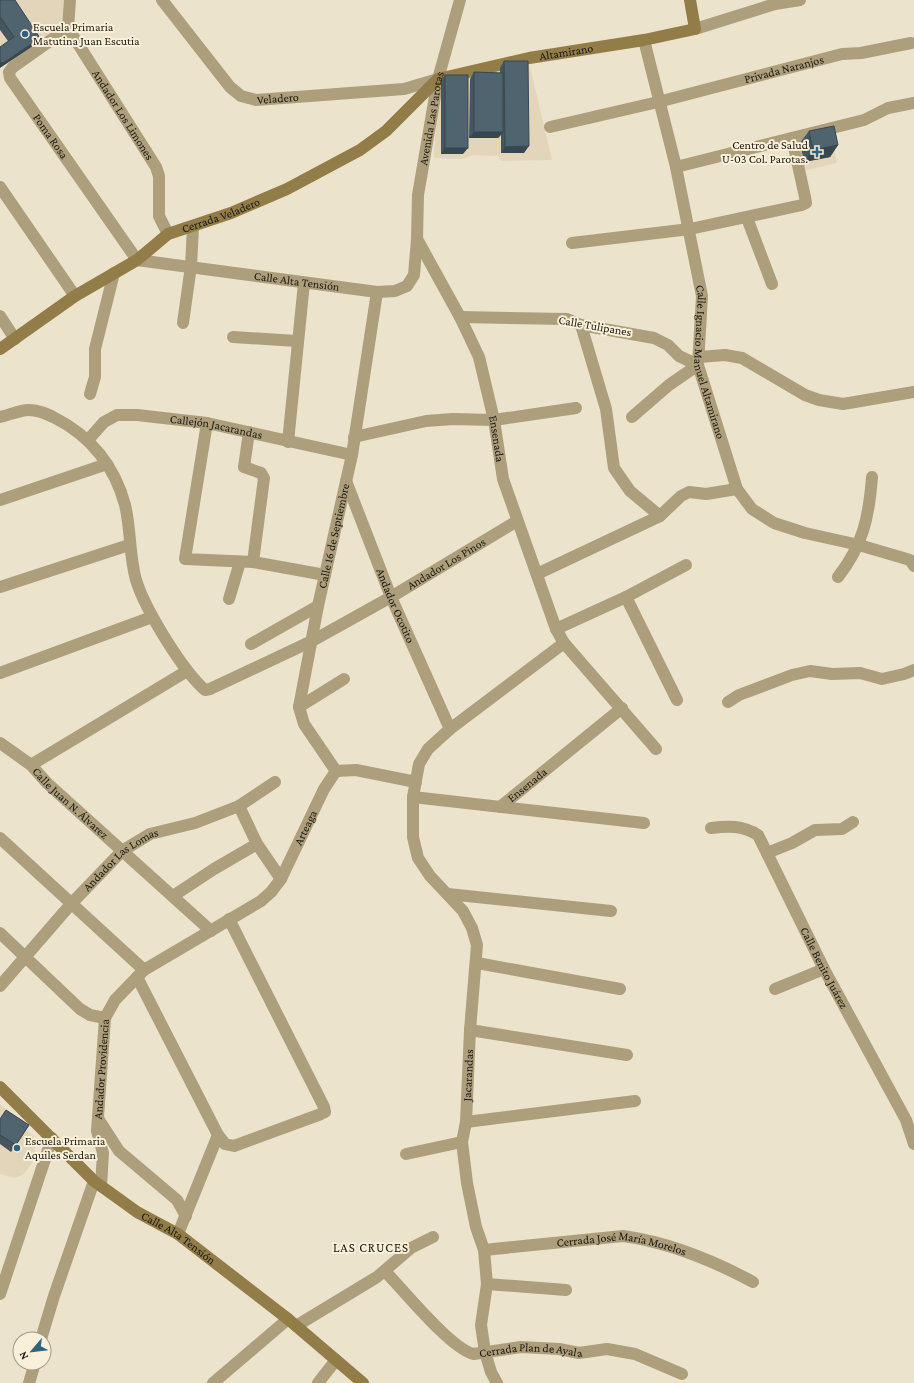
<svg xmlns="http://www.w3.org/2000/svg" width="914" height="1383" font-family="'Crimson Pro',serif">
	<rect width="100%" height="100%" fill="#ece3cc"/>
	<g fill="#e2d5b9">
		<polygon points="0,0 66,0 64,23 0,68"/>
		<polygon points="529,63 552,160 501,161 498,156 472,155 464,159 434,158 439,80"/>
		<polygon points="830,132 837,163 803,171 796,141"/>
		<polygon points="0,1104 35,1138 35,1159 24,1174 15,1178 0,1174"/>
	</g>
	<g fill="none" stroke-linecap="round" stroke-linejoin="round">
		<g stroke="#ad9e7c" stroke-width="12">
			<path id="s1" d="M70 0 68 28 156 167 159 176V216L168 234"/>
			<path id="s2" d="M162 0 230 87 241 96 256 100 404 89 438 79"/>
			<path id="s3" d="M68 28 13 67 9 72 10 78 137 260 377 292 395 291 407 286 414 275 417 239 418 195 438 79 460 0"/>
			<polyline points="695,29 775,4 800,0"/>
			<path id="s4" d="M644 40 676 167 702 296 698 365 737 489 752 509 774 523 805 533 859 545 900 557 910 560 914 566"/>
			<path id="s5" d="M550 127 658 102 842 54 861 53 911 43"/>
			<polyline points="676,167 864,120 888,108 914,103"/>
			<polyline points="0,187 75,296"/>
			<polyline points="747,218 772,284"/>
			<path id="s6" d="M417 239 460 317 479 357 494 420 503 479 556 629 564 643 656 749"/>
			<polyline points="572,243 690,229 802,205 806,203 805,197 792,138"/>
			<polyline points="0,316 15,339"/>
			<polyline points="460,317 567,319 581,325 654,338 668,345 679,356 698,365"/>
			<polyline points="183,323 191,266 193,227"/>
			<polyline points="581,325 606,409 614,468 630,491 660,516"/>
			<polyline points="233,337 297,341"/>
			<polyline points="699,357 725,355 742,358 805,395 819,400 843,404 914,392"/>
			<polyline points="90,394 95,377 95,349 114,273"/>
			<path id="s7" d="M0 417C9 415 20 410 29 410 39 410 47 414 55 418 91 436 115 467 125 505 131 529 129 555 136 580 145 609 182 670 205 690L210 689 312 641 391 597 517 521"/>
			<polyline points="632,417 669,385 698,365"/>
			<polyline points="207,423 185,559 253,562 325,575"/>
			<polyline points="249,432 244,467 261,473 264,478 253,562"/>
			<polyline points="354,437 426,421 453,419 494,420 576,408"/>
			<path id="s8" d="M88 440 104 422 117 415H137L207 423 352 455"/>
			<polyline points="288,442 304,283"/>
			<path id="s9" d="M346 481 391 597 450 729"/>
			<polyline points="0,500 107,464"/>
			<polyline points="537,574 660,516 681,496 689,492 706,494 737,489"/>
			<path d="M838 577C863 545 869 517 872 477"/>
			<polyline points="0,587 129,545"/>
			<polyline points="626,597 677,700"/>
			<polyline points="229,599 240,562"/>
			<polyline points="556,629 626,597 686,565"/>
			<polyline points="251,644 318,606"/>
			<polyline points="0,673 152,617"/>
			<polyline points="728,702 739,695 792,675 810,671 832,674 860,673 882,679 904,674 914,670"/>
			<polyline points="299,707 344,679"/>
			<path id="s10" d="M0 743 31 765 47 783 211 931"/>
			<polyline points="31,765 187,671"/>
			<path id="s11" d="M336 771 304 724 299 707 318 606 352 455 377 292"/>
			<polyline points="336,771 356,770 416,782"/>
			<polyline points="413,797 644,823"/>
			<polyline points="239,806 257,844 281,879"/>
			<path id="s12" d="M500 807 622 708"/>
			<path id="s13" d="M711 828C728 826 742 825 758 835L824 969 906 1120 914 1144"/>
			<polyline points="0,838 144,970"/>
			<polyline points="767,853 792,843 815,830 842,829 853,822"/>
			<polyline points="448,894 611,911"/>
			<polyline points="173,896 214,869 257,844"/>
			<polyline points="0,933 80,1009 90,1015 105,1018"/>
			<polyline points="477,963 620,989"/>
			<polyline points="137,977 218,1135 225,1144 234,1146 321,1114 325,1112 324,1107 229,919"/>
			<path id="s14" d="M0 986 71 904 122 851 150 834 195 823 239 806 275 782"/>
			<polyline points="775,989 824,969"/>
			<polyline points="470,1030 627,1055"/>
			<polyline points="99,1120 119,1151 177,1200 186,1216"/>
			<polyline points="466,1122 635,1101"/>
			<polyline points="406,1154 462,1142"/>
			<path id="s15" d="M101 1186 103 1153 97 1131 105 1018 115 1000 144 970 261 901 271 892 281 879 324 789 336 771"/>
			<polyline points="178,1234 218,1135"/>
			<path id="s16" d="M484 1250 623 1236C667 1242 714 1261 753 1282"/>
			<path id="s17" d="M385 1271C403 1290 452 1350 474 1354L521 1347 559 1349 579 1353 607 1349 635 1354 682 1374"/>
			<polyline points="487,1284 566,1290"/>
			<polyline points="0,1294 52,1138"/>
			<polyline points="296,1326 377,1277 411,1248 433,1237"/>
			<polyline points="41,1339 54,1296 94,1181"/>
			<polyline points="29,1383 35,1363"/>
			<polyline points="213,1383 288,1319"/>
			<polyline points="318,1383 336,1360"/>
			<path id="s18" d="M497 1383 491 1372 485 1352 481 1325 487 1284 484 1250 476 1227 467 1183 462 1142 466 1122 470 1030 477 945 472 928 463 911 430 876 418 858 413 837V797L419 764 428 749 450 729 564 643"/>
		</g>
		<g stroke="#927c47" stroke-width="12">
			<path id="s19" d="M0 349 75 296 137 260 168 234 231 213 287 189 360 150 386 131 438 79 529 58 644 40 695 29 690 0"/>
			<path id="s20" d="M0 1087 94 1181 137 1212 178 1234 288 1319 363 1383"/>
		</g>
	</g>
	<g fill="#455660">
		<polygon points="0,0 36,44 8,41 0,30"/>
		<polygon points="504,61 524,153 501,153 501,135 498,138 469,138 470,79 474,72 500,73 500,68"/>
		<polygon points="445,75 463,154 441,154 441,81"/>
		<polygon points="809,131 838,145 830,157 804,162 800,143"/>
		<polygon points="0,1119 29,1125 11,1152 0,1144"/>
	</g>
	<g fill="#38464e">
		<polygon points="40,38 36,44 0,68 0,63"/>
		<polygon points="474,132 503,132 498,138 469,138"/>
		<polygon points="838,145 830,157 804,162 813,150"/>
		<polygon points="529,146 524,153 501,153 505,147"/>
		<polygon points="445,148 468,148 463,154 441,154"/>
	</g>
	<g fill="#506470" stroke="#38464e">
		<polygon points="0,0 15,0 40,38 5,62 0,63 0,47 14,37 0,17"/>
		<polygon points="504,61 528,61 529,146 505,147"/>
		<polygon points="474,72 503,73 503,132 474,132"/>
		<rect x="445" y="75" width="23" height="73"/>
		<polygon points="834,126 838,145 813,150 809,131"/>
		<polygon points="6,1110 29,1125 16,1145 0,1135 0,1119"/>
	</g>
	<g fill="#2d637e" stroke="#f9f0d9" stroke-width="1.5">
		<circle cx="25" cy="34" r="4"/>
		<path d="M815 146h4v4h4v4h-4v4h-4v-4h-4v-4h4z"/>
		<circle cx="17" cy="1148" r="4"/>
	</g>
	<g text-anchor="middle" dominant-baseline="central" stroke-width="4" stroke-linejoin="round" paint-order="stroke">
		<g font-size="12" fill="#1c1911" stroke="#f9f0d9" text-anchor="start">
			<text x="33" y="27">Escuela Primaria<tspan x="33" dy="14">Matutina Juan Escutia</tspan></text>
			<text x="808" y="145" text-anchor="end">Centro de Salud<tspan x="808" dy="14">U-03 Col. Parotas.</tspan></text>
			<text x="25" y="1141">Escuela Primaria<tspan x="25" dy="14">Aquiles Serdan</tspan></text>
		</g>
		<g font-size="12" fill="#1c1911" stroke="#f9f0d9">
			<text stroke="none"><textPath href="#s19" startOffset="651">Altamirano</textPath></text>
			<text stroke="none"><textPath href="#s5" startOffset="241">Privada Naranjos</textPath></text>
			<text stroke="none"><textPath href="#s2" startOffset="162">Veladero</textPath></text>
			<text stroke="none"><textPath href="#s1" startOffset="131">Andador Los Limones</textPath></text>
			<text stroke="none"><textPath href="#s3" startOffset="746">Avenida Las Parotas</textPath></text>
			<text stroke="none"><textPath href="#s3" startOffset="151">Poma Rosa</textPath></text>
			<text stroke="none"><textPath href="#s19" startOffset="260">Cerrada Veladero</textPath></text>
			<text stroke="none"><textPath href="#s3" startOffset="463">Calle Alta Tensión</textPath></text>
			<text transform="translate(595 326) rotate(10)">Calle Tulipanes</text>
			<text stroke="none"><textPath href="#s4" startOffset="330">Calle Ignacio Manuel Altamirano</textPath></text>
			<text stroke="none"><textPath href="#s8" startOffset="139">Callejón Jacarandas</textPath></text>
			<text stroke="none"><textPath href="#s6" startOffset="217">Ensenada</textPath></text>
			<text stroke="none"><textPath href="#s11" startOffset="249">Calle 16 de Septiembre</textPath></text>
			<text stroke="none"><textPath href="#s7" startOffset="652">Andador Los Pinos</textPath></text>
			<text stroke="none"><textPath href="#s9" startOffset="134">Andador Ocotito</textPath></text>
			<text stroke="none"><textPath href="#s12" startOffset="35">Ensenada</textPath></text>
			<text stroke="none"><textPath href="#s10" startOffset="93">Calle Juan N. Álvarez</textPath></text>
			<text stroke="none"><textPath href="#s15" startOffset="454">Arteaga</textPath></text>
			<text stroke="none"><textPath href="#s14" startOffset="176">Andador Las Lomas</textPath></text>
			<text stroke="none"><textPath href="#s13" startOffset="197">Calle Benito Juárez</textPath></text>
			<text stroke="none"><textPath href="#s15" startOffset="118">Andador Providencia</textPath></text>
			<text stroke="none"><textPath href="#s18" startOffset="314">Jacarandas</textPath></text>
			<text stroke="none"><textPath href="#s20" startOffset="235">Calle Alta Tensión</textPath></text>
			<text stroke="none"><textPath href="#s16" startOffset="139">Cerrada José María Morelos</textPath></text>
			<text stroke="none"><textPath href="#s17" startOffset="180">Cerrada Plan de Ayala</textPath></text>
		</g>
		<g font-size="13" letter-spacing="1" fill="#1c1911" stroke="#f9f0d9">
			<text x="371" y="1247">LAS CRUCES</text>
		</g>
	</g>
	<g transform="translate(32 1351) rotate(242)"><circle r="19" fill="#f9f0d9" stroke="#a19a89"/>
	<path d="M0-3L7 15L0 10L-7 15Z" fill="#2d637e"/>
	<text y="-6" font-size="11" font-weight="bold" text-anchor="middle" fill="#1c1911">N</text>
	</g>
</svg>
